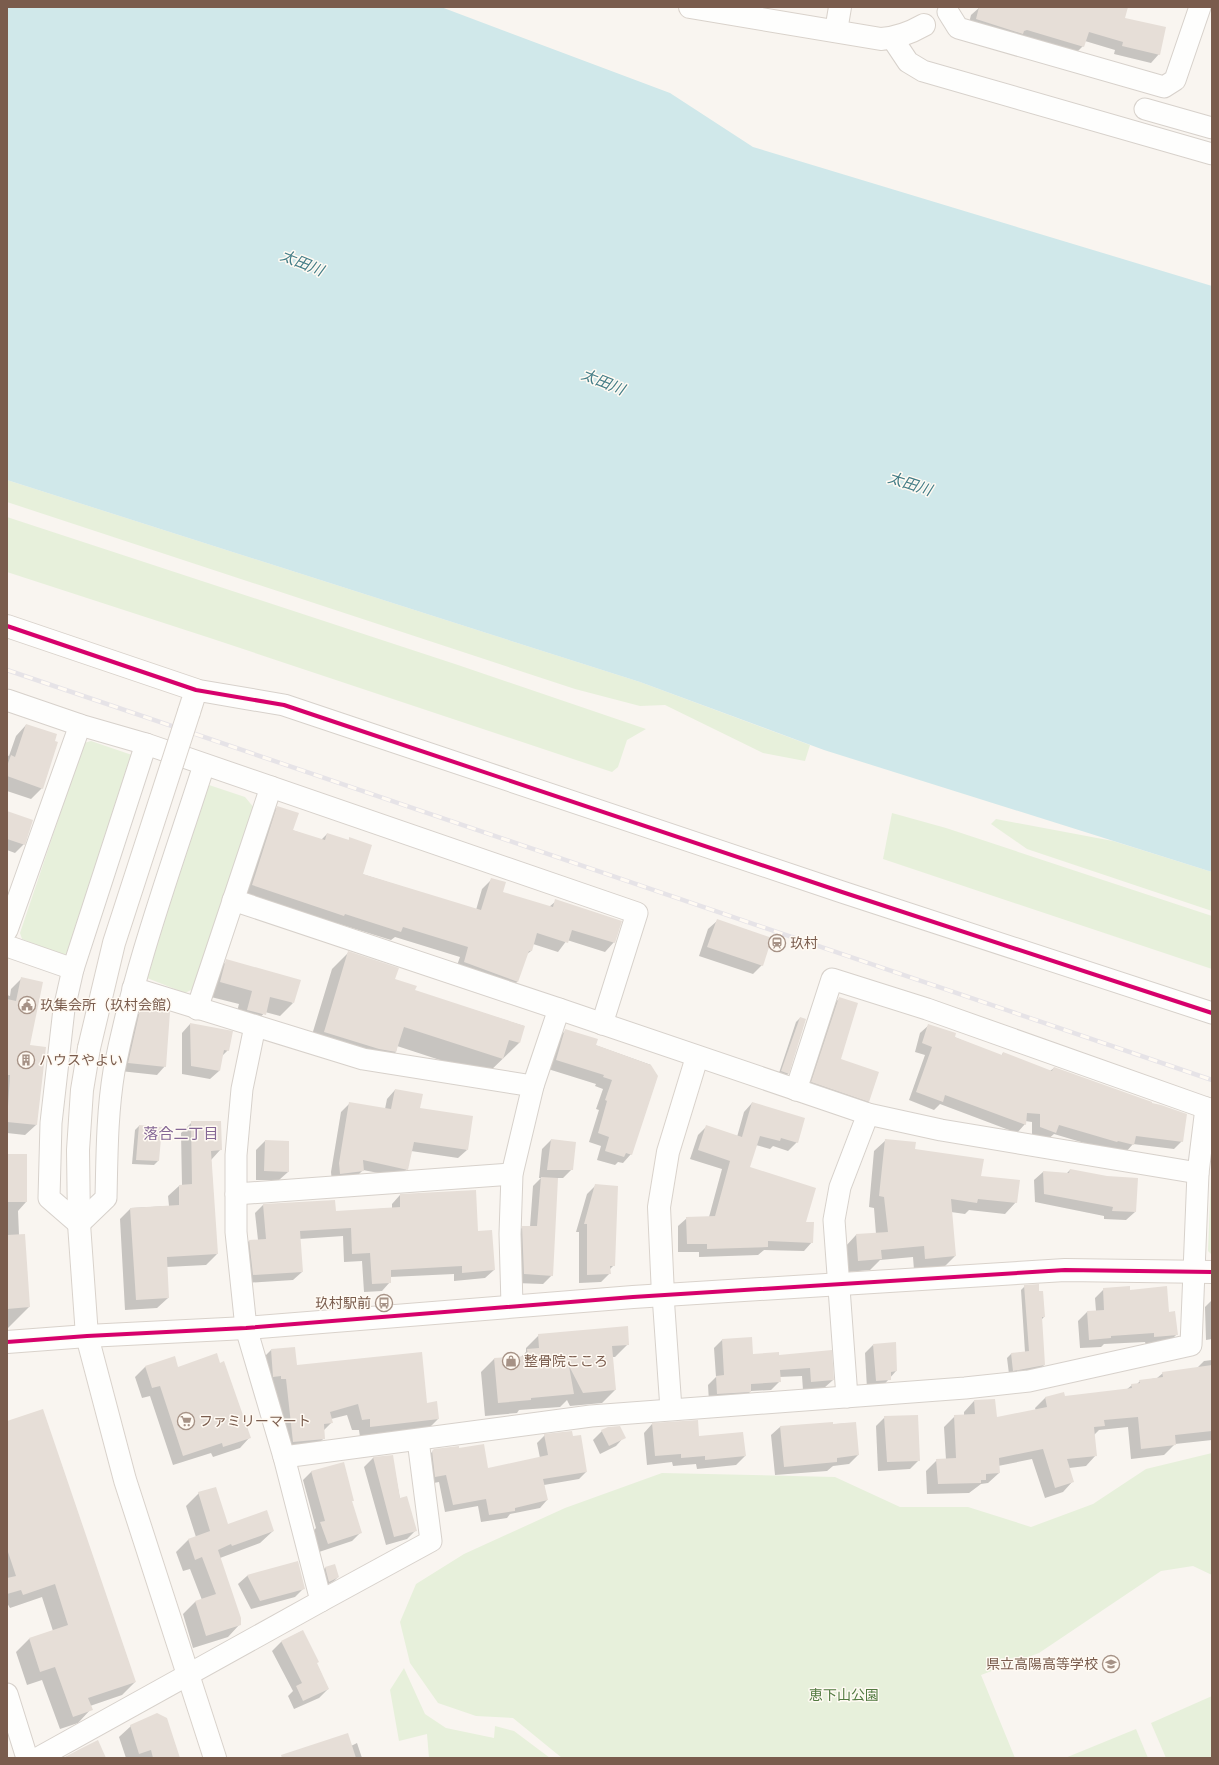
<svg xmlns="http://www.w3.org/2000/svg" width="1219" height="1765" font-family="Jost,'Noto Sans JP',sans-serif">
	<rect width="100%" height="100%" fill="#f9f5f0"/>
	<g fill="#e7f0db">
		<polygon points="7,480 640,682 810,745 805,761 763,753 665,705 640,706 575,689 7,502"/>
		<polygon points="7,517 458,665 646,729 627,740 618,767 612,772 210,638 7,572"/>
		<polygon points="91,741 132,755 67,957 22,939 20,933 84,743"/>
		<polygon points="206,784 245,797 255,809 193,989 185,993 147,978 145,973"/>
		<polygon points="892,813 946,828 1212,916 1212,969 883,859"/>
		<polygon points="996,819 1113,841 1212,872 1212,911 1027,849 991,824"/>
		<polygon points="1212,1152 1212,1255 1208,1251"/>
		<polygon points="1212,1453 1212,1575 1193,1566 1161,1571 1039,1653 981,1675 1015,1758 562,1758 513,1718 476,1716 438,1703 410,1663 400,1622 416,1584 464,1554 565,1508 662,1473 835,1477 900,1507 968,1507 1031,1527 1093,1504 1146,1469"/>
		<polygon points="404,1668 425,1714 446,1728 494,1738 495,1726 514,1731 550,1758 429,1758 427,1734 399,1741 390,1690"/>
		<polygon points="1212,1696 1212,1758 1166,1758 1151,1723"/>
		<polygon points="1136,1729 1148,1758 1065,1758"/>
	</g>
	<polygon fill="#d0e8ea" points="7,7 441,7 670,93 753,147 1212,286 1212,872 824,750 640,682 7,480"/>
	<g fill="#0003">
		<polygon points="980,7 1127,7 1124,18 1159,54 1151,63 1114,54 1115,50 1085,41 1083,46 1075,54 968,27 971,15"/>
		<polygon points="26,725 42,788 31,799 7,791 7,755 9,756 16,736"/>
		<polygon points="278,807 292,830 321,840 327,834 347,841 350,839 362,874 476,910 482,889 492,879 501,893 549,907 556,901 614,942 605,952 567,940 558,952 533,944 531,951 526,955 517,982 508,991 455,971 460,957 395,937 391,940 336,923 334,925 243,895 268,816"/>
		<polygon points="7,822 24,844 15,853 7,850"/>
		<polygon points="717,921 762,965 753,974 699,956 708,929"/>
		<polygon points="349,952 414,991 524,1026 519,1043 486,1075 397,1046 396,1052 379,1068 308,1048 332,969"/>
		<polygon points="227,961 293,1003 280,1016 265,1012 251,1028 234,1023 239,1004 207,996 213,974"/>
		<polygon points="22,978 36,1125 25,1135 7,1133 7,995 10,996 11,989"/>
		<polygon points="839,999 839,1060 869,1101 857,1113 800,1094 827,1010"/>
		<polygon points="147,1006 165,1066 157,1075 120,1071 132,1020"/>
		<polygon points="800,1018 805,1020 788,1074 784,1078 778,1076 796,1022"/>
		<polygon points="190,1024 228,1050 221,1057 219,1071 210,1079 182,1074 182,1033"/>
		<polygon points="929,1025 954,1037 1001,1056 1003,1053 1050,1071 1054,1068 1182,1141 1174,1149 1133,1144 1125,1153 1108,1150 1054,1134 1047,1140 1032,1135 1032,1122 1025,1121 1025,1124 1017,1133 940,1104 934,1110 909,1100 925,1055 915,1052 920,1033"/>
		<polygon points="566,1030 595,1045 651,1065 631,1154 623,1163 618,1162 615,1165 597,1160 601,1146 589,1142 599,1110 596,1109 603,1089 595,1086 596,1084 548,1069 557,1039"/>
		<polygon points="395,1090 467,1150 458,1158 411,1151 407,1169 399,1177 363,1170 354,1179 332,1182 331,1172 341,1112 350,1103 385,1109 387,1099"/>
		<polygon points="752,1103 797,1142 788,1151 773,1146 770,1149 756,1145 749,1167 804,1223 812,1242 804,1251 764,1250 758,1255 699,1257 699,1252 678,1252 678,1226 687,1218 709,1217 722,1169 690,1159 698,1135 706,1127 737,1137 744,1112"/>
		<polygon points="192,1122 221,1149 211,1160 217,1254 206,1265 166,1267 168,1298 157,1308 125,1310 120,1219 131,1208 169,1206 168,1196 179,1186 182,1185 181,1133"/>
		<polygon points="139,1126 161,1128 158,1161 154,1165 132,1164 135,1130"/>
		<polygon points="551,1140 572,1169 563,1178 557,1178 552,1275 543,1284 516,1283 514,1235 523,1227 530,1227 533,1186 541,1178 539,1178 542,1149"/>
		<polygon points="886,1140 980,1177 1016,1202 1005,1214 969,1210 965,1214 951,1212 955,1256 944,1267 914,1270 913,1257 880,1260 870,1270 848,1272 845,1247 856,1235 876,1234 874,1208 869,1207 874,1151"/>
		<polygon points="265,1141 288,1172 279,1180 256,1180 256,1150"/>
		<polygon points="7,1155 26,1202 18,1211 19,1235 29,1307 7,1329"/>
		<polygon points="1070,1170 1135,1212 1126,1220 1104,1219 1104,1216 1035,1202 1034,1180 1043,1172 1066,1174"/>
		<polygon points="596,1185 614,1265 609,1270 610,1273 601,1282 579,1283 579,1232 576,1232 587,1194"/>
		<polygon points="475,1192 477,1232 494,1270 485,1278 454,1281 454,1274 390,1277 390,1282 382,1291 364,1292 362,1261 344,1262 343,1236 299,1239 302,1272 293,1280 244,1283 241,1249 249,1241 258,1240 255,1213 263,1205 335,1212 392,1208 392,1204 400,1195"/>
		<polygon points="1025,1286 1039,1292 1044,1317 1041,1320 1044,1365 1040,1369 1009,1374 1007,1358 1011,1354 1025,1352 1021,1290"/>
		<polygon points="1104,1289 1129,1291 1168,1313 1177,1334 1168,1343 1146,1345 1145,1342 1104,1344 1101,1347 1080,1348 1078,1321 1087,1312 1096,1311 1095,1298"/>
		<polygon points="1212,1300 1212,1339 1206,1340 1205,1307"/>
		<polygon points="539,1335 628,1344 615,1357 612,1357 615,1390 602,1403 570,1406 567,1400 560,1407 519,1410 517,1413 485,1416 481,1372 494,1359 520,1358 526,1352 526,1348"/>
		<polygon points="722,1340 752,1355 778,1356 831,1351 833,1380 824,1388 803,1390 802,1376 779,1377 780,1381 771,1390 751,1391 742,1400 709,1402 708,1385 716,1377 714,1348"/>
		<polygon points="873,1345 896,1371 881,1388 867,1389 865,1353"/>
		<polygon points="271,1350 296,1366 426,1404 438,1419 427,1430 360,1437 359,1430 352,1430 347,1415 331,1419 332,1422 323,1431 324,1438 313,1449 282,1452 275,1389 271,1390 260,1361"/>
		<polygon points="1212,1360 1212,1440 1175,1444 1164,1455 1131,1459 1128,1427 1099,1430 1094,1435 1096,1455 1086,1466 1069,1468 1073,1481 1063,1492 1045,1498 1032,1459 998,1466 999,1473 988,1483 981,1484 969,1493 927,1494 926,1471 937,1460 946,1460 944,1427 955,1416 964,1416 964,1412 974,1401 996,1419 1036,1411 1035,1408 1046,1397 1064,1398 1126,1390 1132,1385 1137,1384 1140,1381 1157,1378 1163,1373 1197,1368 1204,1361"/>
		<polygon points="145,1367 178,1368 250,1437 240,1448 213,1457 211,1453 173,1465 150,1396 142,1398 135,1377"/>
		<polygon points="885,1417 919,1460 910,1469 878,1471 876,1426"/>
		<polygon points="7,1422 135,1682 122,1695 90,1706 91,1709 78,1723 60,1729 42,1680 27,1685 16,1652 29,1639 53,1631 42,1597 10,1608 7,1603"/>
		<polygon points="855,1423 858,1455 849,1464 833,1466 827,1471 775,1475 771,1435 780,1427"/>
		<polygon points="652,1424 698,1437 745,1456 736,1465 697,1469 696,1464 673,1466 672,1462 647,1465 644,1433"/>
		<polygon points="602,1431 624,1437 616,1446 600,1454 593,1440"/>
		<polygon points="545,1435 586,1472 579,1479 544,1485 547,1500 540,1508 510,1514 507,1518 481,1522 478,1506 445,1512 439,1482 428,1484 424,1460 434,1450 459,1449 488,1469 540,1458 537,1443"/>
		<polygon points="392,1456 400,1499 416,1530 407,1539 386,1545 364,1467 373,1458"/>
		<polygon points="312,1471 353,1500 351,1502 361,1532 352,1541 319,1552 312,1532 316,1528 303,1480"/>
		<polygon points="199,1493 228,1526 273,1531 260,1543 220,1558 240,1624 228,1637 193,1648 183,1614 195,1602 202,1600 190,1569 183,1571 176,1552 188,1540 196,1537 186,1506"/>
		<polygon points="297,1562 304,1588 295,1597 251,1609 238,1584 247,1576"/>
		<polygon points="334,1565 338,1577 334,1581 325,1586 321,1572 325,1568"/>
		<polygon points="302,1631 328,1689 319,1698 294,1709 288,1696 293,1691 272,1651 281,1642"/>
		<polygon points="131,1726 179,1758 126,1758 119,1737"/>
		<polygon points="357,1743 362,1758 288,1758 351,1746"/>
	</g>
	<g fill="#e6ded7">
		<polygon points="979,7 1128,7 1125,18 1166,27 1160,55 1122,46 1123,42 1089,32 1084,47 1027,30 1024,31 1023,34 976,19"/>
		<polygon points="26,724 57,734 55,741 58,742 43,789 7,776 7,766 11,755 15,757"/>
		<polygon points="277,806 299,813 293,830 325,840 327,833 349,840 349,837 372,845 363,874 481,910 491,878 506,882 503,892 553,907 555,899 622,921 615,943 572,930 568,943 537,933 532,951 529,951 518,982 464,962 468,947 403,927 401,932 345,914 344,916 252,885"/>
		<polygon points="7,811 33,820 25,845 7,839"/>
		<polygon points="717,919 772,938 763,966 707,947"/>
		<polygon points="348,951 399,968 395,979 417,986 415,990 525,1026 520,1043 509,1040 503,1059 404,1027 396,1052 379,1049 324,1032"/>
		<polygon points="226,959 301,980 294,1003 270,997 266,1015 247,1010 252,991 220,982"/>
		<polygon points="21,977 43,982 30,1045 46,1047 37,1125 7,1122 10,1075 7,1075 7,999 16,1001"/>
		<polygon points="839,997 858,1003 841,1059 879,1072 869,1102 811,1082"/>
		<polygon points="147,1005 170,1012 166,1067 128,1063 140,1010 146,1011"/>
		<polygon points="800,1017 806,1019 789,1074 781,1071"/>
		<polygon points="190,1023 233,1031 229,1051 224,1050 220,1071 191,1066"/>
		<polygon points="928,1024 956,1033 955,1037 1002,1055 1003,1052 1052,1071 1054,1067 1152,1102 1152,1103 1161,1105 1187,1114 1183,1142 1136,1136 1134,1145 1118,1141 1117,1142 1059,1125 1056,1133 1040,1127 1040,1114 1027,1113 1026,1125 945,1095 943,1102 916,1092 932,1047 922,1043"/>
		<polygon points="565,1029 598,1039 596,1045 651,1065 658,1076 632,1155 626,1153 624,1157 605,1151 609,1137 598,1133 607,1101 605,1100 612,1080 603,1077 604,1075 556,1060"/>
		<polygon points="395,1089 423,1094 420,1108 473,1116 468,1150 414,1142 408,1170 363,1160 364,1171 340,1174 339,1163 349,1102 391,1109"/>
		<polygon points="752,1102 805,1118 798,1143 781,1138 780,1141 760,1136 750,1167 816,1188 806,1222 814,1222 813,1243 768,1241 768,1247 707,1249 707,1244 687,1244 686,1217 715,1216 730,1161 698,1150 706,1125 742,1137"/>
		<polygon points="191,1121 221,1121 222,1150 211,1151 218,1254 167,1257 169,1298 136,1300 130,1208 179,1205 179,1185 192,1184"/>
		<polygon points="139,1125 162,1127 159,1161 136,1160"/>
		<polygon points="551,1139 576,1142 573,1170 547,1170"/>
		<polygon points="885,1139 916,1142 915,1149 984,1159 981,1176 1020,1180 1017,1203 978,1199 977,1203 951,1199 956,1256 925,1259 924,1246 881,1250 882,1259 858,1261 856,1234 888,1232 884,1197 879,1196"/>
		<polygon points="265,1140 289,1141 289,1172 264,1171"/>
		<rect x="7" y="1154" width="20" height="48"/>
		<polygon points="1070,1169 1107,1176 1138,1178 1136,1212 1112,1211 1113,1207 1044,1194 1043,1171 1069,1173"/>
		<polygon points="541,1177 558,1178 553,1276 524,1274 522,1226 537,1226"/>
		<polygon points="595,1184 618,1186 615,1266 610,1266 611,1274 587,1275 587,1224 584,1224"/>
		<polygon points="476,1190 478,1231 492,1230 495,1270 462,1273 462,1266 391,1270 391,1283 372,1284 370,1253 352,1254 351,1228 300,1231 303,1272 253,1275 249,1240 266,1239 263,1204 335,1200 336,1211 400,1207 400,1194"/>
		<polygon points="25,1234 30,1307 7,1309 7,1235"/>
		<polygon points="1039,1284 1039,1291 1043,1291 1045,1317 1042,1317 1045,1365 1013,1371 1011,1353 1029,1351 1024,1285"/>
		<polygon points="1130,1286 1130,1290 1167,1286 1169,1312 1175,1311 1178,1335 1154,1337 1154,1333 1111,1336 1111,1338 1089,1340 1087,1311 1104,1310 1103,1288"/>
		<polygon points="628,1326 629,1345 612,1346 616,1390 583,1393 569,1366 574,1394 531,1398 531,1400 498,1403 494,1358 528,1356 527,1349 539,1348 538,1334"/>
		<polygon points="752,1337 753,1354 779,1352 779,1355 832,1350 834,1380 811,1382 810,1368 780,1370 781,1382 751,1384 751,1392 717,1394 716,1376 724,1375 722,1339"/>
		<polygon points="896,1342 897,1371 891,1372 891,1380 876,1381 873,1344"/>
		<polygon points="295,1347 297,1365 422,1352 427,1403 437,1401 439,1419 370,1427 370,1419 362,1420 358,1404 330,1412 333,1423 324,1424 325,1439 293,1442 286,1379 281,1379 281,1376 273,1377 271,1349"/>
		<polygon points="217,1353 220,1363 224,1361 251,1438 223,1447 222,1443 183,1456 160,1386 152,1388 145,1366 175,1356 178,1367"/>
		<polygon points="1212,1365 1212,1431 1175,1435 1176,1445 1141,1449 1138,1417 1104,1420 1105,1426 1094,1427 1097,1456 1067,1459 1074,1482 1055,1488 1043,1449 999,1458 1000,1473 986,1474 986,1480 981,1480 981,1483 938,1484 936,1459 956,1458 954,1415 975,1414 974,1400 995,1399 997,1417 1047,1407 1045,1397 1064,1392 1065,1396 1132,1388 1131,1384 1140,1383 1139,1380 1163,1377 1162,1372"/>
		<polygon points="43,1409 136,1682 88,1698 93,1710 73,1717 55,1667 40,1672 29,1638 68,1625 55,1584 23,1595 21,1590 7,1594 7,1578 16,1576 7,1549 7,1421"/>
		<polygon points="918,1415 920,1461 887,1462 884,1416"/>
		<polygon points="698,1420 699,1436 743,1432 746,1456 705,1460 705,1456 681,1458 681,1454 655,1456 652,1423"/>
		<polygon points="833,1422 833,1424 856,1422 859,1455 837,1458 837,1462 784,1467 780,1426"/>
		<polygon points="620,1426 626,1438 609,1446 601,1430 608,1427"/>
		<polygon points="572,1431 573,1436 581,1435 587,1472 543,1479 548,1500 515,1508 515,1511 489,1515 486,1499 453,1505 446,1475 435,1477 432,1451 434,1449 459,1446 459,1448 484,1444 488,1468 548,1455 544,1434"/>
		<polygon points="393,1455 400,1498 407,1496 417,1531 394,1537 373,1457"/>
		<polygon points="344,1462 354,1501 352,1501 362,1533 328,1544 320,1522 325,1521 311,1471"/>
		<polygon points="216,1487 228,1524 267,1510 274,1531 232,1546 231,1544 218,1550 241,1618 241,1625 206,1636 195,1601 216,1594 202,1557 195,1560 188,1539 210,1531 198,1492"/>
		<polygon points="298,1561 305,1589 260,1601 247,1575"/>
		<polygon points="335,1564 339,1577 329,1582 325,1567"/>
		<polygon points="303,1630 319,1662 317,1663 329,1689 303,1701 296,1686 302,1683 281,1641"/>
		<polygon points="157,1713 167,1718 180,1758 153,1758 151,1750 139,1754 130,1725"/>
		<polygon points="348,1733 356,1758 282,1758 281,1755"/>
		<polygon points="98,1740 106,1758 63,1758 80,1749"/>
	</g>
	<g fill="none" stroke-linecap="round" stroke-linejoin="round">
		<g stroke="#d7d1cb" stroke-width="23">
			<g id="street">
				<polyline points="948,12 958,28 1164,87 1175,80 1200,7"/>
				<polyline points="892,38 908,62 923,71 1212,154"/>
				<polyline points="1145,109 1212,128"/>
				<polyline points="196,690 284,705 842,892 1212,1013"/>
				<polyline points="7,700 80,725 146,744 637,913 602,1024"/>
				<path d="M146 744 73 969 64 1009 51 1123 49 1198 79 1224 106 1198C107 1155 107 1113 114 1071 134 967 172 865 204 765"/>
				<polyline points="233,900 559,1009"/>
				<polyline points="7,930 80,725"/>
				<polyline points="7,946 73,969"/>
				<polyline points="133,988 363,1059 533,1086"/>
				<polyline points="197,1009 271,787"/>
				<polyline points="796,1090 832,979 927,1009 1212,1110"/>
				<polyline points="236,1194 512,1174"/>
				<polyline points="663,1295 671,1409"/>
				<polyline points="512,1305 510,1234 512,1174 533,1086 559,1009 868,1114 941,1130 1198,1173"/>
				<polyline points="847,1397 834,1220 840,1187 868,1114"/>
				<polyline points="284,1457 591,1416 965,1388 1029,1381 1191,1345 1198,1173 1206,1108"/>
				<polyline points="321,1601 431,1541 418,1440"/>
				<polyline points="7,1694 27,1758"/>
				<polyline points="38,1758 321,1601 284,1457 246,1328 236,1232 236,1155 242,1089 255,1026"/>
			</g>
		</g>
		<g stroke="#d9d2cb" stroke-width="24">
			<g id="secondary">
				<path d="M690 7 881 39C897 38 910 33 924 25"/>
				<polyline points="836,31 840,7"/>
				<polyline points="7,626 196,690 189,712"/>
				<polyline points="89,1048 82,1090 78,1150 79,1224 87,1336 125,1480 215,1758"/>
				<polyline points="663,1295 659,1207 668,1152 697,1057"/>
				<polyline points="7,1342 87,1336 246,1328 633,1297 1065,1270 1212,1272"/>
			</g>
		</g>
		<use href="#street" stroke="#fefefd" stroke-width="21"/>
		<use href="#secondary" stroke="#fefefd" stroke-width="22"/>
		<g stroke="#e6e3e7" stroke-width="4.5">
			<polyline id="rail" points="7,670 1212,1080"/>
		</g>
		<use href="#rail" stroke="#fffaf3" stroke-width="3" stroke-dasharray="9" stroke-linecap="butt"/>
		<g stroke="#d9d2cb" stroke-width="24" stroke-linecap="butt">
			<polyline id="secondary-bridge" points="89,1048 114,943 189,712"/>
		</g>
		<use href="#secondary-bridge" stroke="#fefefd" stroke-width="22"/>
		<g stroke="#fffaf3" stroke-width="6">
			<g id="cycleway">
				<polyline points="7,626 196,690 284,705 842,892 1212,1013"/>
				<polyline points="7,1342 87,1336 246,1328 633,1297 1065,1270 1212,1272"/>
			</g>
		</g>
		<use href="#cycleway" stroke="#d6006c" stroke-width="4"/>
	</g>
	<defs>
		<g id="station-ring" transform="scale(0.9)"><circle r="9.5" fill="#fffaf3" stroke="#a69286" stroke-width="1.5"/><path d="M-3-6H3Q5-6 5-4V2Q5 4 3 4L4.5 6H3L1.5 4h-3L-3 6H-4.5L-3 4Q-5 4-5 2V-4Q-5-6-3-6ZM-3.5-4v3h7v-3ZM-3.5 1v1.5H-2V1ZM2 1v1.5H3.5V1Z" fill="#a69286"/></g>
		<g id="civic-ring" transform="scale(0.9)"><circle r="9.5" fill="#fffaf3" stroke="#a69286" stroke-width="1.5"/><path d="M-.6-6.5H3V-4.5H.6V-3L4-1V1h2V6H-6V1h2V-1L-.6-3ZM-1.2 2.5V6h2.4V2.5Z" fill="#a69286"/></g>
		<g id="building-ring" transform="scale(0.9)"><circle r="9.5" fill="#fffaf3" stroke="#a69286" stroke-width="1.5"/><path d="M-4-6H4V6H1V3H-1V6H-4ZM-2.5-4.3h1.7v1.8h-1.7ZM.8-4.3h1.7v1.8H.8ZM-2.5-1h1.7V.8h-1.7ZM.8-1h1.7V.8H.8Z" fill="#a69286"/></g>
		<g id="bus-ring" transform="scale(0.9)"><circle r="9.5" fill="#fffaf3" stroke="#a69286" stroke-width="1.5"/><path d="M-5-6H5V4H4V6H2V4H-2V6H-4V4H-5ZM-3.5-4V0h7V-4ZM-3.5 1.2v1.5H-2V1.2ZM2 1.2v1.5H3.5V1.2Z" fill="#a69286"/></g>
		<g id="shop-ring" transform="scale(0.9)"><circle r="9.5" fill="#fffaf3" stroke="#a69286" stroke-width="1.5"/><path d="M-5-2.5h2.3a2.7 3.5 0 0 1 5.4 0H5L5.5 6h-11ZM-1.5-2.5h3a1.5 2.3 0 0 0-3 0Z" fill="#a69286"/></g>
		<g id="supermarket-ring" transform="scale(0.9)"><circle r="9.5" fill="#fffaf3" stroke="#a69286" stroke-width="1.5"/><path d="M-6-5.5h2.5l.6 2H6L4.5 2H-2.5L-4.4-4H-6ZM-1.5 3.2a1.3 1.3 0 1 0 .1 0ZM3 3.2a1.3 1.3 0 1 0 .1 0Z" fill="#a69286"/></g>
		<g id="school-ring" transform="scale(0.9)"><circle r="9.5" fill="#fffaf3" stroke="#a69286" stroke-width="1.5"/><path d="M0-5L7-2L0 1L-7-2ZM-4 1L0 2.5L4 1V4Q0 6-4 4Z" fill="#a69286"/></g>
	</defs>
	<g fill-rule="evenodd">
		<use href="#station-ring" x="777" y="943"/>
		<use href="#civic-ring" x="27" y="1005"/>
		<use href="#building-ring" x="26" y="1060"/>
		<use href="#bus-ring" x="384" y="1303"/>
		<use href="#shop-ring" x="511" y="1361"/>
		<use href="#supermarket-ring" x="186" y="1421"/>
		<use href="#school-ring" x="1111" y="1664"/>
	</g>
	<g text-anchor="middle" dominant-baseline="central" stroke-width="3" stroke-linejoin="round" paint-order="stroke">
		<g font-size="14" fill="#7a5c4d" stroke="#fffaf3" text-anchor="start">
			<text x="790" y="943">玖村</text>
			<text x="40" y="1005">玖集会所（玖村会館）</text>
			<text x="39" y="1060">ハウスやよい</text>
			<text x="371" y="1303" text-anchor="end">玖村駅前</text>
			<text x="524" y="1361">整骨院こころ</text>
			<text x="199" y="1421">ファミリーマート</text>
			<text x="1098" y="1664" text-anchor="end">県立高陽高等学校</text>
		</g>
		<g font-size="14" fill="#537a41" stroke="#fffaf3">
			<text x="844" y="1695">恵下山公園</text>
		</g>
		<g font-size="15" font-style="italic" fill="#437c86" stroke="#fffaf3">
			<text transform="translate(302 263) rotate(22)">太田川</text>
			<text transform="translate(603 382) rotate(22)">太田川</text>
			<text transform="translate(910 484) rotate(18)">太田川</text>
		</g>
		<g font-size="15" fill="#846695" stroke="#fffaf3">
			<text x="181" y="1134">落合二丁目</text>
		</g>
	</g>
	<rect width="1219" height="1765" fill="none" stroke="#7a5c4d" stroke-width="16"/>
</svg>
